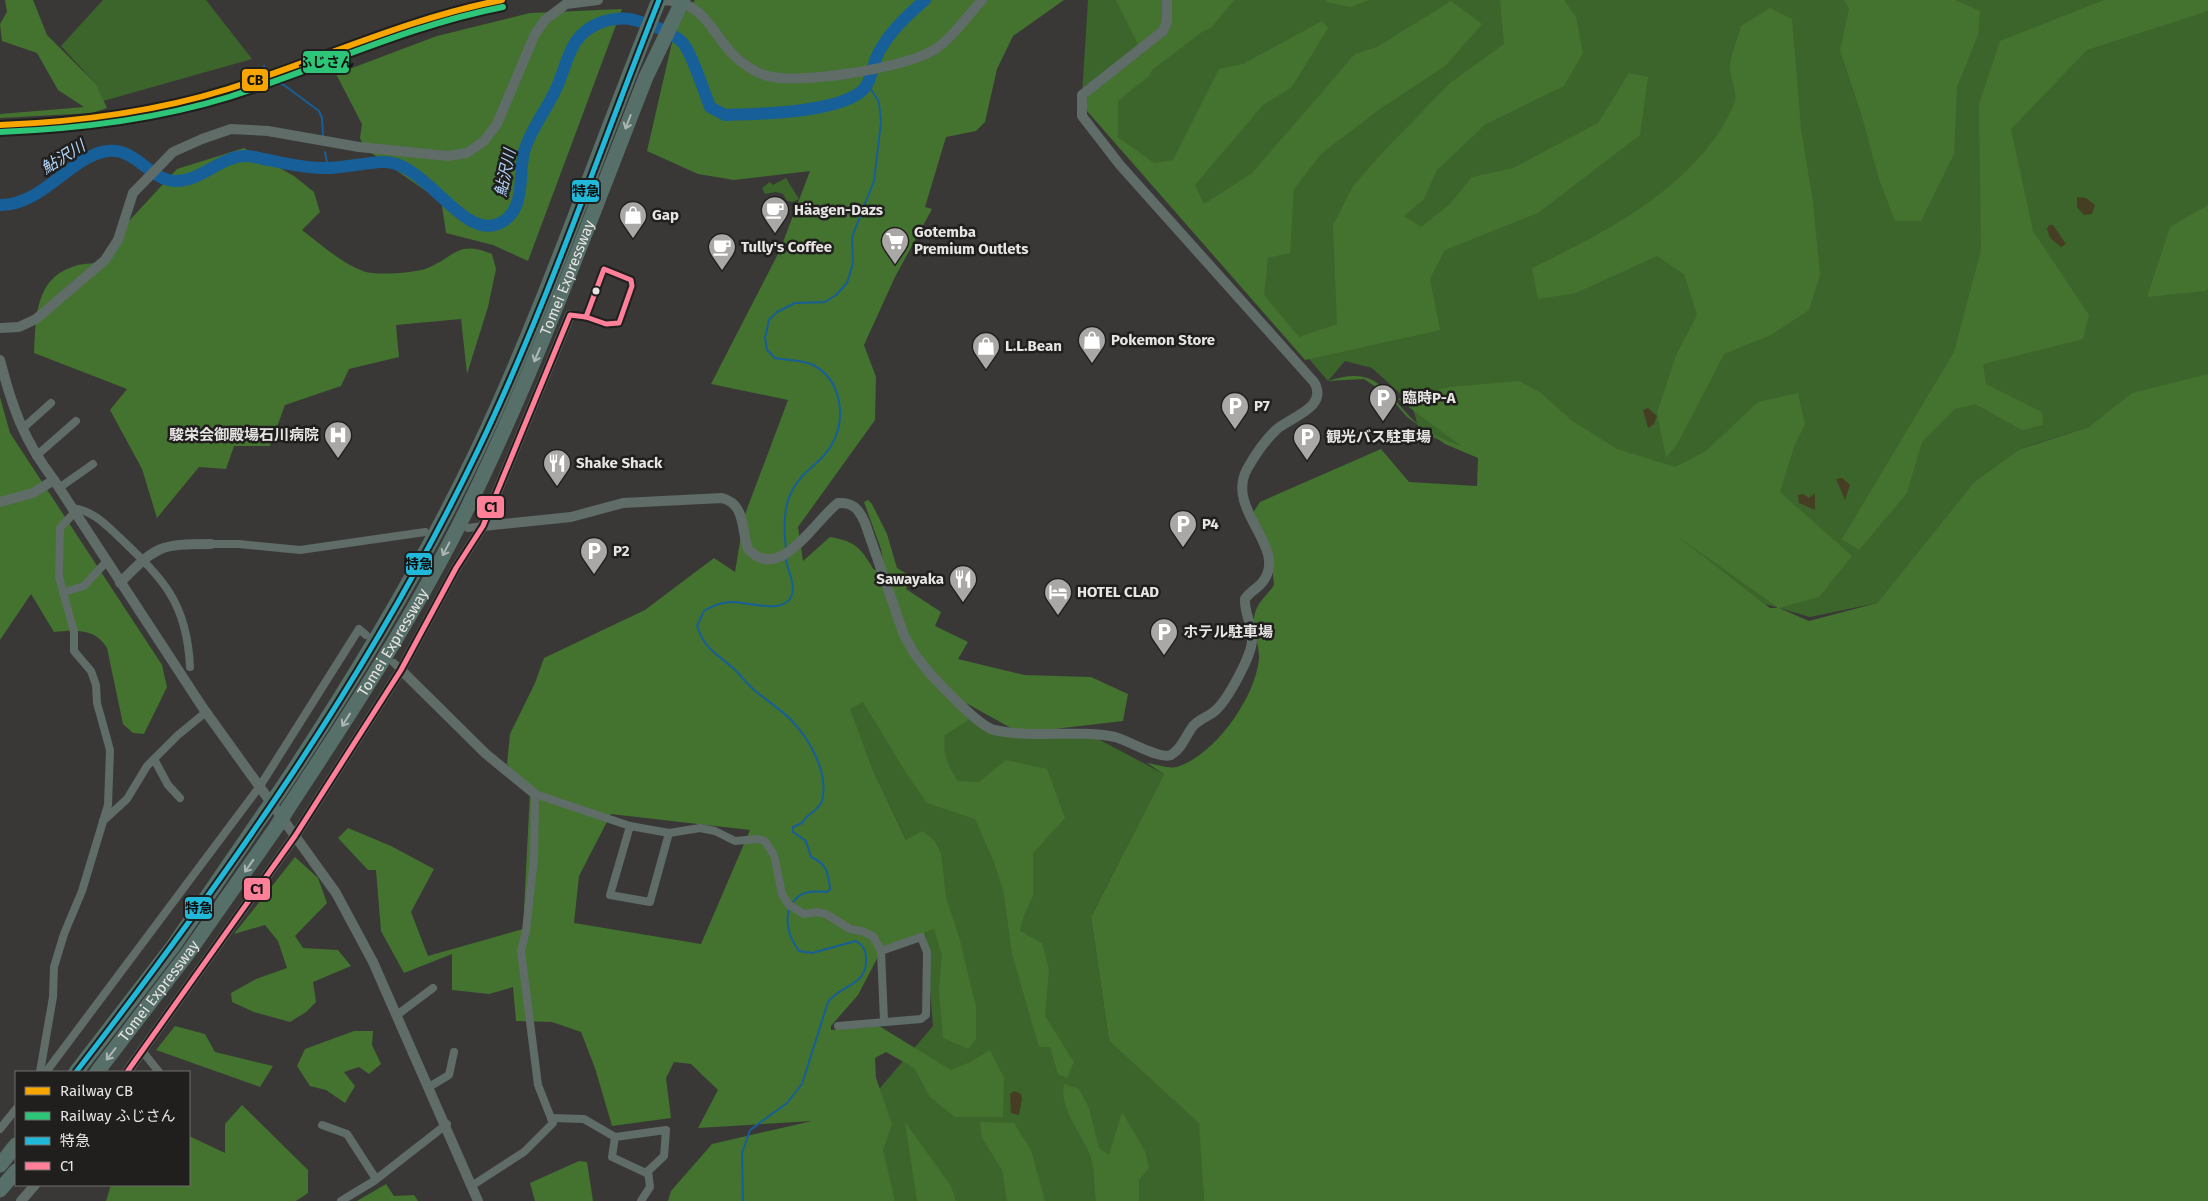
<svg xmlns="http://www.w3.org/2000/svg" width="2208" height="1201" font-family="'Fira Sans','Noto Sans JP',sans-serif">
	<rect width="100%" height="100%" fill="#393837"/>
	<g fill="#3c652b">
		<polygon points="103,0 206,0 252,59 103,101 96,84 61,46"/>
		<polygon points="1088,0 2208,0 2208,375 2089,427 2022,448 1974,482 1877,603 1810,617 1765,604 1655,521 1480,452 1420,434 1412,404 1372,368 1345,361 1328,381 1082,95"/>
		<polygon points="786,178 799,199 793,202 787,201 783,194 776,192 765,194 762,188 770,182 773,185"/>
		<polygon points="919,678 1000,733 1081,730 1164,774 1091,917 1109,1041 1200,1123 1204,1201 794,1201 845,1129 933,1026 920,869 873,770 849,708"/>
	</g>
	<g fill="#44722f" fill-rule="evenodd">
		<polygon points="5,0 33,0 47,35 96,84 107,108 92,113 0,118 0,114 84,107 58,90 37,53 2,41 0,24 7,12"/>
		<path d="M695 0H1064L1013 36 997 69 985 122 976 131 946 137 925 207 932 209 895 277 864 345 876 377 875 420 798 527 803 561 830 537C855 541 861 548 874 570L884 567 881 549 864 502 868 500 872 504 887 534 897 568 912 577 906 589 941 612 935 626 968 642 958 659 1024 675 1091 677 1128 694 1123 721 1020 733 939 688 970 719 945 735C942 754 948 766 958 781L979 782 1006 760 1047 769 1065 818 1033 853V896L1023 918 1020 931 1042 943 1049 969 1045 1016 1074 1062 1067 1078 1058 1074 1050 1047H1039L1012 954 1004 894 994 862 975 819 927 803 906 773 863 702 850 709 873 770 906 840 922 831 934 840 941 853 946 897 960 940 976 1007V1039L968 1049 943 1038 939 991 942 956 934 929 925 932V936L917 937 881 951 858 995 831 1026V1030L879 1026 951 1070 970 1062 990 1050 1004 1078 1003 1117H955L930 1097 914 1068 886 1052 875 1058 876 1078 892 1124 883 1150 895 1201H668L671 1191 712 1144 812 1121 698 1128 718 1090 691 1064 674 1062 666 1078 671 1118 612 1126 595 1068 581 1032 552 1022 516 1021 513 987 489 994 452 990V954L404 973 381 931 376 870H368L338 838 348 828 391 846 434 869 411 912 428 956 523 929 530 792 507 764 510 734 535 683 544 658 645 610 714 558 735 572 744 517 788 400 711 384 780 250 810 171 734 180 698 174 647 151 676 25ZM611 814 750 830 701 944 574 923 579 876Z"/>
		<polygon points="1116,0 1234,0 1211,28 1202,32 1152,70 1149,76 1118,101 1118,137 1154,163 1173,160 1219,69 1243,64 1322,21 1328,28 1292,87 1263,105 1195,185 1204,204 1252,173 1355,54 1377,47 1451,1 1482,24 1445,66 1380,109 1322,153 1294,189 1290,253 1268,258 1264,295 1299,337 1337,324 1333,225 1353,186 1384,151 1450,83 1504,44 1500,0 1564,0 1576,17 1583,53 1564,86 1486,124 1437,170 1424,199 1404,216 1421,227 1450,204 1472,177 1513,168 1598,123 1629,73 1648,77 1640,135 1538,213 1445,250 1430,279 1440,330 1305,360 1087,111 1082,95 1143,54"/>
		<polygon points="1326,0 1369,0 1350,7 1327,2"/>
		<polygon points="1844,0 1955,0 1980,11 1978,35 1957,87 1954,154 1921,221 1895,221 1879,179 1861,113 1840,50 1849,9"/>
		<polygon points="2104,0 2208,0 2208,11 2087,50 2011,129 2033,231 2089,315 2083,339 1983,364 1986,384 2042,412 2043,425 2022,430 1975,404 1955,409 1922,442 1907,493 1859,550 1842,539 1954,352 1981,250 1979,104 2000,41"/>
		<path d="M1770 8 1792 19 1801 129 1813 202 1820 275 1809 310 1771 335 1724 354 1678 443 1666 458 1657 413 1676 355 1697 315 1684 274 1657 256 1576 293 1538 299 1532 268C1607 232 1700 184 1734 104 1739 93 1729 78 1730 66 1731 53 1738 39 1741 26Z"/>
		<polygon points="622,9 528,261 493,245 446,233 440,193 426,191 364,148 360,138 362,124 336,74 437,36 530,13"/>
		<path d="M244 148 294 176 314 192 320 212 302 230C319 243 343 264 363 271 376 276 412 273 425 269 455 258 456 239 492 254L496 269 488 307 467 374 461 319 396 325 399 357 349 369 341 386 285 405 270 446H234L226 469 199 467 157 518 142 469 110 410 127 389 34 353C36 320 34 280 72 267 81 263 93 264 103 262L128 222 177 169Z"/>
		<polygon points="2208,205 2208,289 2205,291 2147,297 2170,227"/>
		<path d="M2208 374V1201H1204L1199 1123 1109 1041 1091 917 1164 774 1147 763C1155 764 1169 769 1177 767 1215 755 1255 698 1259 659 1260 642 1249 627 1256 610 1259 601 1269 593 1274 585L1271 554 1252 514 1260 502 1381 449 1409 482 1477 486 1478 458 1445 444 1407 417 1389 396 1364 379 1328 381C1381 363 1386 397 1420 426 1431 435 1447 441 1461 446L1398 399 1450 387 1519 381 1541 393 1571 420 1617 449 1675 467 1706 451 1758 402 1798 393 1805 424 1794 447 1780 492 1852 556 1819 597 1779 608 1809 621 1877 603 1974 482 2020 449 2089 427 2132 393ZM1677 536 1777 607V608H1770Z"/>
		<path d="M0 397 10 433 162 665 167 687 144 734 133 733 123 724 107 648C95 628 75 630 54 632L31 594 0 640Z"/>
		<polygon points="295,857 318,878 327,903 295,936 303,948 338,950 351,966 313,982 316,1002 306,1012 290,1022 254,1012 232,1002 231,993 256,979 287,968 278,941 265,925 234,934"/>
		<polygon points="175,1026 205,1034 215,1052 273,1066 260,1087 156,1050"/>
		<polygon points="354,1031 373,1031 372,1045 381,1064 369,1074 359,1067 344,1072 355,1086 345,1103 326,1090 310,1086 297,1066 305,1049"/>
		<path d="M1064 1084 1079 1089 1089 1108 1099 1148 1109 1155 1122 1112 1145 1151 1149 1168 1139 1180V1201H1096C1094 1187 1095 1168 1090 1155 1082 1134 1058 1107 1064 1084Z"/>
		<polygon points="242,1105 308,1170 308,1193 296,1201 106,1201 111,1185 189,1185 189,1136 225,1153 225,1124"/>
		<polygon points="905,1122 951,1186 956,1201 917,1201"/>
		<polygon points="980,1122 1014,1123 1031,1150 1045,1201 1007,1201 1002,1170 982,1138"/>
		<polygon points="579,1161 587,1162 593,1201 535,1201 530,1183"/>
		<polygon points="386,1184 394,1196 414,1195 418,1201 357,1201"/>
	</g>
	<g fill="#463e22">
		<polygon points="2077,197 2086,198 2095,205 2092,214 2084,215 2077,207"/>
		<polygon points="2049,225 2053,225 2066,244 2061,247 2050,238 2047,229"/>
		<polygon points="1648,408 1657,416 1654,424 1648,428 1643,410"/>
		<polygon points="1842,478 1850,485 1845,500 1836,479"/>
		<polygon points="1815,493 1815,510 1799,503 1798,495 1803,494 1809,498"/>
		<polygon points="1014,1091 1021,1094 1022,1099 1019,1115 1011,1113 1010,1094"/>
	</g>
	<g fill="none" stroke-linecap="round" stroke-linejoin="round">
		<g stroke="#175f98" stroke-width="2">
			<polyline points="264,66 268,80 284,85 319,111 322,118 323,135"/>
			<polyline points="325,152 328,168"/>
			<path d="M786 549C784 532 783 511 790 495 800 471 819 466 831 446 847 419 842 380 813 365 801 359 787 361 775 358L767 350 765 338 769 320 777 312 795 303 825 302 836 295 847 283 853 263 852 237 874 181 881 122 879 102 867 83"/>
			<path d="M786 559C787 569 793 578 793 589 791 618 749 602 733 602 723 602 712 606 704 611L697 626C705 650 716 653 733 668 740 674 745 682 752 688 764 699 778 707 790 719 810 739 829 773 822 801 819 811 807 813 802 823L793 827V832L806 841 811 857C827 864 828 872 830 889L827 892C812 891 800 890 792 904"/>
			<path d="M743 1201 742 1153 750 1130 787 1103 802 1084 828 1002C842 983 868 987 866 957 866 949 862 945 856 941L812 953 799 951C790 939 785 924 789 909"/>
		</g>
		<path stroke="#175f98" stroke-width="12" d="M0 205C42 206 72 155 108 151 137 148 149 180 175 181 201 182 220 156 246 156 253 156 262 159 269 160 286 164 303 167 321 168 341 169 361 163 382 162 424 159 461 239 498 224 527 212 518 176 524 152 529 132 545 112 554 93 569 65 566 35 602 22 611 19 625 17 634 20 649 24 670 31 682 42 690 49 705 94 710 107L725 115C758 114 838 113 863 90 871 82 872 69 876 58 886 35 906 16 925 0"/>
		<g stroke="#5f6c68" stroke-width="8">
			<polyline points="22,429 51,403"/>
			<polyline points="36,456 76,421"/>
			<polyline points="59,488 93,464"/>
			<path d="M71 508C92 510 104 523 119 537 163 579 187 602 190 667"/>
			<polyline points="468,528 483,526"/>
			<polyline points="211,544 239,544 300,550 425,532"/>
			<polyline points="64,592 84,586 106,562"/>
			<polyline points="394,663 401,670"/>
			<polyline points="154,759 168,785 180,798"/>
			<polyline points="103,821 127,799 147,766 178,735 206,712"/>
			<polyline points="630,826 610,895 650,902 669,833"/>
			<polyline points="397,1015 433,988"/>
			<polyline points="838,1026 921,1019 926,1015 927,952 921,937 881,951"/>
			<polyline points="143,1052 159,1072"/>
			<polyline points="40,1072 53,997 54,967 64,934 82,891 108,805 110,750 97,703 96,685 91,671 74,651 74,632 59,577 60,528 74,513"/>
			<polyline points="46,1072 260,786 359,629 366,635"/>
			<polyline points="429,1087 449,1075 454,1052"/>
			<polyline points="551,1118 584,1119 615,1137 612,1157 646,1173 664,1156 666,1130 615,1137"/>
			<polyline points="322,1125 347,1134 376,1179"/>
			<polyline points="0,1129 16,1109"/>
			<polyline points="473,1185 524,1152 553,1123 538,1085 521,951 526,931 534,859 535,794 630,826 669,833 700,828 715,831 735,841 758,839 765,841 774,855 782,894 789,905 804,914 817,912 826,914 850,929 862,931 873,936 881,951 884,1021"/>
			<polyline points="341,1201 374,1181 447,1124"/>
			<polyline points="641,1201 650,1187 648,1171"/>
		</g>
		<g stroke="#5f6c68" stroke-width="10">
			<path d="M661 0C712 1 710 40 744 64 750 68 757 73 764 75 795 86 903 68 932 51 949 42 968 15 982 0"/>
			<polyline points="0,328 19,327 36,319 105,260 118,240 133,193 173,152 202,139 231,129 268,131 359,147 448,156 467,153 484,141 497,124 535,34 545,20 566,4 598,0"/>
			<path d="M0 360C12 407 24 441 54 480L203 708 336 893 373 962 478 1201"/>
			<polyline points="0,502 33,493 54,480"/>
			<path d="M483 526 571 517 623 503 722 498C746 504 741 530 748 549 780 584 815 520 838 503 853 502 859 509 865 523L904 635C909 644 913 653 920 661 931 676 978 726 994 730 1034 739 1075 729 1115 737 1130 741 1160 760 1171 755 1183 748 1186 734 1194 725 1201 718 1210 716 1216 710 1228 699 1252 655 1252 640 1253 625 1244 614 1245 599 1250 591 1259 588 1264 580 1287 546 1225 510 1247 469 1255 455 1265 440 1277 429 1291 417 1329 407 1314 382L1120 165 1082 116V95L1163 31 1167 22V0"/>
			<path d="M120 583C156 546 159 544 211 544"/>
			<polyline points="401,670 486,754 535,794"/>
			<polyline points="127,1072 295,836 401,670 456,568 483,526 570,315"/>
			<polyline points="21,1201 35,1185"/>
		</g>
		<g stroke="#576f69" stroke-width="15">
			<path d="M278 794C352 683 421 569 478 449 547 303 598 149 659 0"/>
			<path id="s1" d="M288 808C352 711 416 613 467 509 536 368 589 222 646 77"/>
			<polyline points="76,1072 174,945 265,812"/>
			<path id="s2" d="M97 1072 188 953 277 826"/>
			<polyline points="0,1165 16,1145"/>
			<polyline points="0,1190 16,1171"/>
		</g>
		<g stroke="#576f69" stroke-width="15">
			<polyline points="646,77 683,0"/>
			<polyline points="265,812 278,794"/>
			<polyline points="277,826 288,808"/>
		</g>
		<g stroke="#201f1e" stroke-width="9">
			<path id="bus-1" d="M76 1072C227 877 370 675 477 452 547 306 599 151 659 0"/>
		</g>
		<g stroke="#201f1e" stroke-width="9">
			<g id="bus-2">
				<polygon points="604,269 631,280 632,286 619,323 606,324 586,317"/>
				<polyline points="127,1072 295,836 401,670 456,568 483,526 570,315 586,317"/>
			</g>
		</g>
		<use href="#bus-1" stroke="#20b9da" stroke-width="5"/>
		<use href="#bus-2" stroke="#ff8098" stroke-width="5"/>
		<g stroke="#201f1e" stroke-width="10">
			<path id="rail-1" d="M0 125C77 122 154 112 228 89 319 60 408 18 502 0"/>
		</g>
		<g stroke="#201f1e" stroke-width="10">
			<path id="rail-2" d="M0 132C78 129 154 120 229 97 320 68 409 25 503 7"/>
		</g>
		<use href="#rail-1" stroke="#f7a600" stroke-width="6"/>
		<use href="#rail-2" stroke="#2dc577" stroke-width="6"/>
	</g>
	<defs><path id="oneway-shaft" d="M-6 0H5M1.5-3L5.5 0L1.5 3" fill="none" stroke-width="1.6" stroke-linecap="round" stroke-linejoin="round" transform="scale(1.25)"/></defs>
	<g stroke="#adb6b3">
		<use href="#oneway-shaft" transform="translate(628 122) rotate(111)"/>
		<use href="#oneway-shaft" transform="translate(537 355) rotate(113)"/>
		<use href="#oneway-shaft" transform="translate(446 549) rotate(118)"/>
		<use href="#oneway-shaft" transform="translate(346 720) rotate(122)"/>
		<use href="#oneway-shaft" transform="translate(249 866) rotate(125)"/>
		<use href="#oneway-shaft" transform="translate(111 1054) rotate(128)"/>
	</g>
	<defs>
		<g id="cafe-pin" transform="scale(1.4375)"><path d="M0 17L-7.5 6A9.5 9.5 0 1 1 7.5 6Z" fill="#aaa8a7" stroke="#201f1e"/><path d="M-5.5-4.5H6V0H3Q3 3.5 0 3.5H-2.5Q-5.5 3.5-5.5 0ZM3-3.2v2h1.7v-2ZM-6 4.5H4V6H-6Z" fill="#fff"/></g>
		<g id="shop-pin" transform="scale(1.4375)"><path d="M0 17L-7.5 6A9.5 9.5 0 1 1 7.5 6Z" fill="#aaa8a7" stroke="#201f1e"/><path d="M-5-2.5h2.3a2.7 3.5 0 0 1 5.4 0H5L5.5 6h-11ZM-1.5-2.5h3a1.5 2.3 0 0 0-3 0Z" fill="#fff"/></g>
		<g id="supermarket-pin" transform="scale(1.4375)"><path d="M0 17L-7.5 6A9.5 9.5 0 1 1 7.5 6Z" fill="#aaa8a7" stroke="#201f1e"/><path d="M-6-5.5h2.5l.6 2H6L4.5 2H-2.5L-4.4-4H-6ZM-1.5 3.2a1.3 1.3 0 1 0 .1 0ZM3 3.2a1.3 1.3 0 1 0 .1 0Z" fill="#fff"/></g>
		<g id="parking-pin" transform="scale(1.4375)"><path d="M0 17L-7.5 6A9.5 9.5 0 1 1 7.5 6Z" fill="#aaa8a7" stroke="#201f1e"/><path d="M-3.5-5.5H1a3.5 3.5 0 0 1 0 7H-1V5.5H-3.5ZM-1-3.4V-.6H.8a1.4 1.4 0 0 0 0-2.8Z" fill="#fff"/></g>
		<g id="hospital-pin" transform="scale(1.4375)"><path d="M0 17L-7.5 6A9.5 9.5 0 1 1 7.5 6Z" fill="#aaa8a7" stroke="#201f1e"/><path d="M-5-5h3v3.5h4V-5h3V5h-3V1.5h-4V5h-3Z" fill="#fff"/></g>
		<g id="restaurant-pin" transform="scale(1.4375)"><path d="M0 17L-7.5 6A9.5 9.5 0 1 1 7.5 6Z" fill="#aaa8a7" stroke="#201f1e"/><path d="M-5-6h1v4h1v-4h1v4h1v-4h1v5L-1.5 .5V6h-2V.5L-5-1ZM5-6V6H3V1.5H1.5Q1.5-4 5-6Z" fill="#fff"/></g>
		<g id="hotel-pin" transform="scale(1.4375)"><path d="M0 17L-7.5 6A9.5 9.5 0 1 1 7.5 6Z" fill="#aaa8a7" stroke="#201f1e"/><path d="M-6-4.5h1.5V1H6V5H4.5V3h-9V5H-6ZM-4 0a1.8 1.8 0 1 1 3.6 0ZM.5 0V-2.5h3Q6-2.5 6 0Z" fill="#fff"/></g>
	</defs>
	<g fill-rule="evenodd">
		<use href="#cafe-pin" x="775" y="210"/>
		<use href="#shop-pin" x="633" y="215"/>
		<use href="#supermarket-pin" x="895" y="241"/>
		<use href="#cafe-pin" x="722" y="247"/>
		<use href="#shop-pin" x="1092" y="340"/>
		<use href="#shop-pin" x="986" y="346"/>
		<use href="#parking-pin" x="1383" y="398"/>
		<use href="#parking-pin" x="1235" y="406"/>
		<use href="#hospital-pin" x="338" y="435"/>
		<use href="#parking-pin" x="1307" y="437"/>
		<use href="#restaurant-pin" x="557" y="463"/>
		<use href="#parking-pin" x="1183" y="524"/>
		<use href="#parking-pin" x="594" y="551"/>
		<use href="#restaurant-pin" x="963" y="579"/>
		<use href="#hotel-pin" x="1058" y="592"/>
		<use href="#parking-pin" x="1164" y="632"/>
	</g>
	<circle fill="#e7e5e4" stroke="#201f1e" stroke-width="2" cx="596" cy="291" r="4.5"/>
	<g text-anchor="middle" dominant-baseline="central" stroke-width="5" stroke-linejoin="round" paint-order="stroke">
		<g font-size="15" font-weight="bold" fill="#e7e5e4" stroke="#201f1e" text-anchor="start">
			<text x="794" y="210">Häagen-Dazs</text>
			<text x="652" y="215">Gap</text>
			<text x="914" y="232">Gotemba<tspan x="914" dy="17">Premium Outlets</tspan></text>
			<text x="741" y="247">Tully's Coffee</text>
			<text x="1111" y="340">Pokemon Store</text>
			<text x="1005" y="346">L.L.Bean</text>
			<text x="1402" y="398">臨時P-A</text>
			<text x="1254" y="406">P7</text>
			<text x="319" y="435" text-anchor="end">駿栄会御殿場石川病院</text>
			<text x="1326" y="437">観光バス駐車場</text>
			<text x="576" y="463">Shake Shack</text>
			<text x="1202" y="524">P4</text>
			<text x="613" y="551">P2</text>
			<text x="944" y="579" text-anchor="end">Sawayaka</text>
			<text x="1077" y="592">HOTEL CLAD</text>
			<text x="1183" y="632">ホテル駐車場</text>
		</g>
		<g font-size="15" fill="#e7e5e4" stroke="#201f1e">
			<text stroke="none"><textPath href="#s1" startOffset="601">Tomei Expressway</textPath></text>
			<text stroke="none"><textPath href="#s1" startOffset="196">Tomei Expressway</textPath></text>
			<text stroke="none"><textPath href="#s2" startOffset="102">Tomei Expressway</textPath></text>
		</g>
		<g font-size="16" font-style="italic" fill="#b1d4f7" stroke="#201f1e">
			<text transform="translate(63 157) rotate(-32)">鮎沢川</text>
			<text transform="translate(505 173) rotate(-78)">鮎沢川</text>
		</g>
	</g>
	<g stroke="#201f1e" stroke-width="2">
		<rect x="302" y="50" width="48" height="24" rx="5" fill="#2dc577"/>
		<rect x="241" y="68" width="28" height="24" rx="5" fill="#f7a600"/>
		<rect x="571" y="179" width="29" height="24" rx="5" fill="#20b9da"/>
		<rect x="476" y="495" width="29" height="24" rx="5" fill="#ff8098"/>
		<rect x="405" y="552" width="28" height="24" rx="5" fill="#20b9da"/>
		<rect x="243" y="877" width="28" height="24" rx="5" fill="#ff8098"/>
		<rect x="184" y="896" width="29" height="24" rx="5" fill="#20b9da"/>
	</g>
	<g font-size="14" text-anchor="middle" font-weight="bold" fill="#111">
		<text x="326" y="67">ふじさん</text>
		<text x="255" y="85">CB</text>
		<text x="586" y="196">特急</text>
		<text x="491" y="512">C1</text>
		<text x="419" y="569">特急</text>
		<text x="257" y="894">C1</text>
		<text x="199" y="913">特急</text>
	</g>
	<rect x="15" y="1071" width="175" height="115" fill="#201f1e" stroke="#706e6d"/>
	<rect x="25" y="1087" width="25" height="8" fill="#f7a600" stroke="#706e6d"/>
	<text x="60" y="1096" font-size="15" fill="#e7e5e4">Railway CB</text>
	<rect x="25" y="1112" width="25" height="8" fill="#2dc577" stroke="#706e6d"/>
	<text x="60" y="1121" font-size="15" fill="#e7e5e4">Railway ふじさん</text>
	<rect x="25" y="1137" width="25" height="8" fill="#20b9da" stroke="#706e6d"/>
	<text x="60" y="1146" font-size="15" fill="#e7e5e4">特急</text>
	<rect x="25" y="1162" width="25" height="8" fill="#ff8098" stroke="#706e6d"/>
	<text x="60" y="1171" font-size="15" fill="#e7e5e4">C1</text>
</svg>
